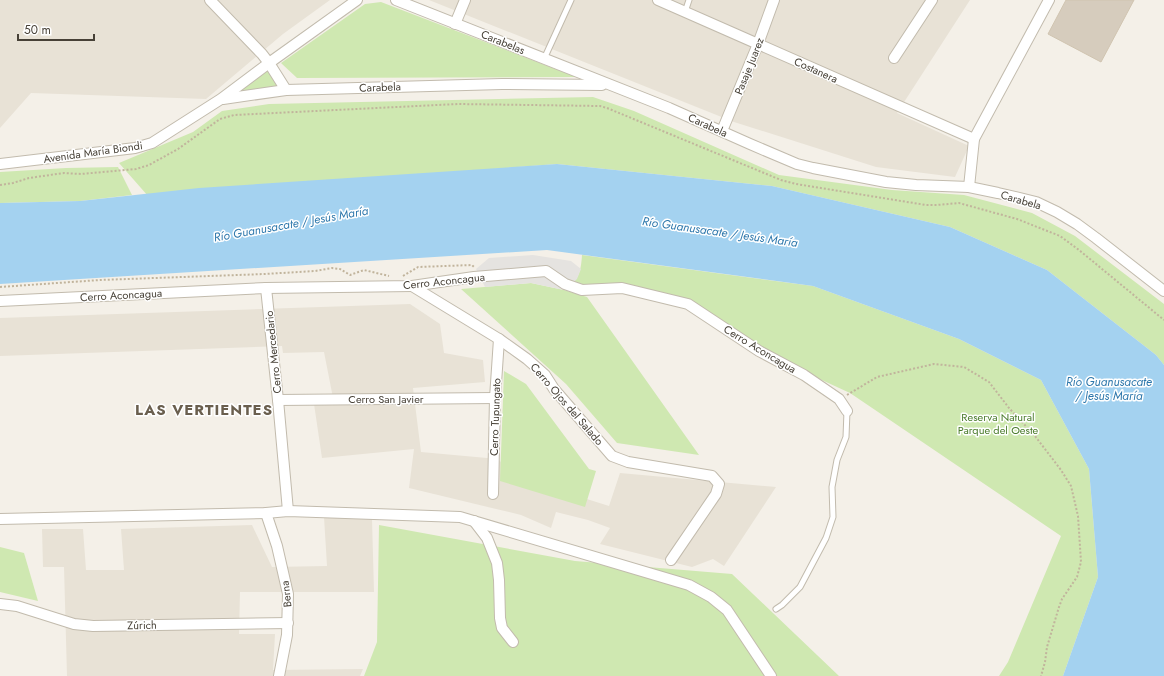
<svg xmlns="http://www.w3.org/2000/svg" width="1164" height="676" font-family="Jost,sans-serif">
	<rect width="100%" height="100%" fill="#f4f0e8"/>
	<g fill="#e8e2d6">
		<polygon points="0,0 330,0 283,34 206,99 31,93 0,128"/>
		<polygon points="429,0 970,0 897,113 969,146 955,177 876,167 734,122"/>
		<polygon points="410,304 440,324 444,353 483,360 485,382 413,388 421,452 498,459 514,476 609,506 620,473 776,487 724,566 713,559 692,567 600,544 610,528 588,520 556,512 551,528 521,515 409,488 414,449 322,458 314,404 334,403 324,352 283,353 282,346 0,356 0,318"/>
		<polygon points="324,517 372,519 374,592 240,592 239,634 275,634 273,670 363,669 360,676 61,676 67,676 64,567 43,567 42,529 83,529 86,570 124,570 121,529 252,525 272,567 327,566"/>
	</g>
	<g fill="#cfe8b1">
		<polygon points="381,2 576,77 297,78 281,63 365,4"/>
		<polygon points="267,67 281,87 230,95"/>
		<polygon points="593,97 634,111 779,175 892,190 964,195 1032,213 1075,236 1164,304 1164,365 1156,355 1047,270 950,227 772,186 557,164 148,196 119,163 193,132 222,111 269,104"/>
		<polygon points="118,167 132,195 80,201 0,203 0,172 66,168"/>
		<path d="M582 255 813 286 959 339 1041 380 1089 469 1098 577 1063 676H999L1008 662 1061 536 850 393 759 351 688 304 622 288 571 286C580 275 581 269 582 255Z"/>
		<polygon points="531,283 564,290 587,297 699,455 617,443 566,384 461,289"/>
		<polygon points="504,371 526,384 589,469 596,471 585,507 500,481"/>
		<polygon points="379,525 575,561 732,574 839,676 364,676 377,642"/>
		<polygon points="0,547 24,553 38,601 0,592"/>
	</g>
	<polygon fill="#e5e3e0" points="533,255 571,261 581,269 577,279 564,290 531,283 485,287 476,269 489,258"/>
	<polygon fill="#a4d2f0" points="557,164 772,186 950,227 1047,270 1156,355 1164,365 1164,676 1063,676 1098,577 1089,469 1041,380 959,339 813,286 547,250 0,284 0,203 80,201 199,188"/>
	<polygon fill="#d6ccbd" stroke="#d0c4b0" points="1066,0 1134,0 1101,62 1048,34"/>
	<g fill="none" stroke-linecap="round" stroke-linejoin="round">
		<g stroke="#c2bbad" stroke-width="7">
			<g id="service">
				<polyline points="685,12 689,0"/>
				<polyline points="544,59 571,0"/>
				<polyline points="776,609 782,605 800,587 826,538 833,517 832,487 837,460 846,437 847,411"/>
			</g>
		</g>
		<g stroke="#c2bbad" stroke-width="12">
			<g id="minor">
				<polyline points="210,0 262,54 269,63 286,90"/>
				<polyline points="396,0 669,108 750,144 797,164 813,168 886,182 916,185 969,187 998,193 1036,202 1057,212 1077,224 1096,238 1164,291"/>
				<polyline points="658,0 974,139"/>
				<polyline points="455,24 465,0"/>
				<polyline points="894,58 932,0"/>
				<polyline points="223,99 286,90 502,84 602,85"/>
				<polyline points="722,131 758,44 774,0"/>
				<polyline points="0,164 135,148 152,143 221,99 269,63 357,0"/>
				<polyline points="969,187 974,139 1049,0"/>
				<polyline points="412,286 499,339 527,359 545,375 554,389 612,456 628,462 712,476 719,484 716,494 671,560"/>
				<polyline points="266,288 278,400 288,511"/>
				<polyline points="0,301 266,288 412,286 474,277 546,271 565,284 582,290 622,288 688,304 759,351 804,375 839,399 847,411"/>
				<polyline points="278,400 495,398"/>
				<polyline points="493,494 495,398 499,339"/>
				<polyline points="266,513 277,546 288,594 287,635 279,676"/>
				<polyline points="0,519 266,513 288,511 460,517 689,585 711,597 727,610 771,676"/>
				<polyline points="474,521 487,538 497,563 499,580 500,618 502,628 513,642"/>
				<polyline points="0,604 17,606 74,624 93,626 288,623"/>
			</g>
		</g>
		<g stroke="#c1b49c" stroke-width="2" stroke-dasharray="2 2" stroke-linecap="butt">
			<polyline points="0,185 13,183 29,178 64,173 81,174 136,169 149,165 178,149 220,119 234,115 458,104 600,106 607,108 781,180 796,184 926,205 937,205 959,203 1017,219 1060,236 1079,250 1164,320"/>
			<polyline points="403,276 418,267 472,265 474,267"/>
			<polyline points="0,287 100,280 265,274 315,271 332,268 340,269 350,275 364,270 389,276"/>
			<polyline points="847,395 877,377 934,364 964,367 989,382 1009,408 1035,436 1061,470 1071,486 1078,516 1081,562 1077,577 1062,599 1059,607 1047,647 1045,662 1041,676"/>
		</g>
		<use href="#service" stroke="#fff" stroke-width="5"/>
		<use href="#minor" stroke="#fff" stroke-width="10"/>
	</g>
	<g text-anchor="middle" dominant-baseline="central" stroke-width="3" stroke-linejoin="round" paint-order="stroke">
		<g font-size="11" fill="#474137" stroke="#fff">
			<text transform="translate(503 42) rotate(22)">Carabelas</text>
			<text transform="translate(749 66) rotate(-68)">Pasaje Juarez</text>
			<text transform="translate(816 70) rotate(24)">Costanera</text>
			<text transform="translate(380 87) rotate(-2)">Carabela</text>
			<text transform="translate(708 125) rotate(24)">Carabela</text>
			<text transform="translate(93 152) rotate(-8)">Avenida María Biondi</text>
			<text transform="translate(1021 200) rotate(16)">Carabela</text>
			<text transform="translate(444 281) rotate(-6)">Cerro Aconcagua</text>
			<text transform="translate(121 295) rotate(-3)">Cerro Aconcagua</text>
			<text transform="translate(760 349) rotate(31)">Cerro Aconcagua</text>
			<text transform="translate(273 352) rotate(-96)">Cerro Mercedario</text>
			<text x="386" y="399">Cerro San Javier</text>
			<text transform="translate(567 404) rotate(49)">Cerro Ojos del Salado</text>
			<text transform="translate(495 417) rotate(-88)">Cerro Tupungato</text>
			<text transform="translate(286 594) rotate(-97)">Berna</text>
			<text transform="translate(142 625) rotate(-1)">Zúrich</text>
		</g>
		<g font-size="11" fill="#487a29" stroke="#fff">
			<text x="998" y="417">Reserva Natural<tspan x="998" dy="13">Parque del Oeste</tspan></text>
		</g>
		<g font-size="12" font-style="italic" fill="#2e78ac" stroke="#fff">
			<text transform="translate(291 224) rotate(-10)">Río Guanusacate / Jesús María</text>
			<text transform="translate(720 232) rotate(8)">Río Guanusacate / Jesús María</text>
			<text x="1109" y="382">Río Guanusacate<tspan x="1109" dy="14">/ Jesús María</tspan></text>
		</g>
		<g font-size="15" font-weight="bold" letter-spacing="1" fill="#6a5f4e" stroke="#fff">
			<text x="204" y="410">LAS VERTIENTES</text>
		</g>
	</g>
	<path d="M18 34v6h76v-6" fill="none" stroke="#474137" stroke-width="2"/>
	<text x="24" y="34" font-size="12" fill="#474137" stroke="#ffffff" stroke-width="3" paint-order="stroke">50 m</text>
</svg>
